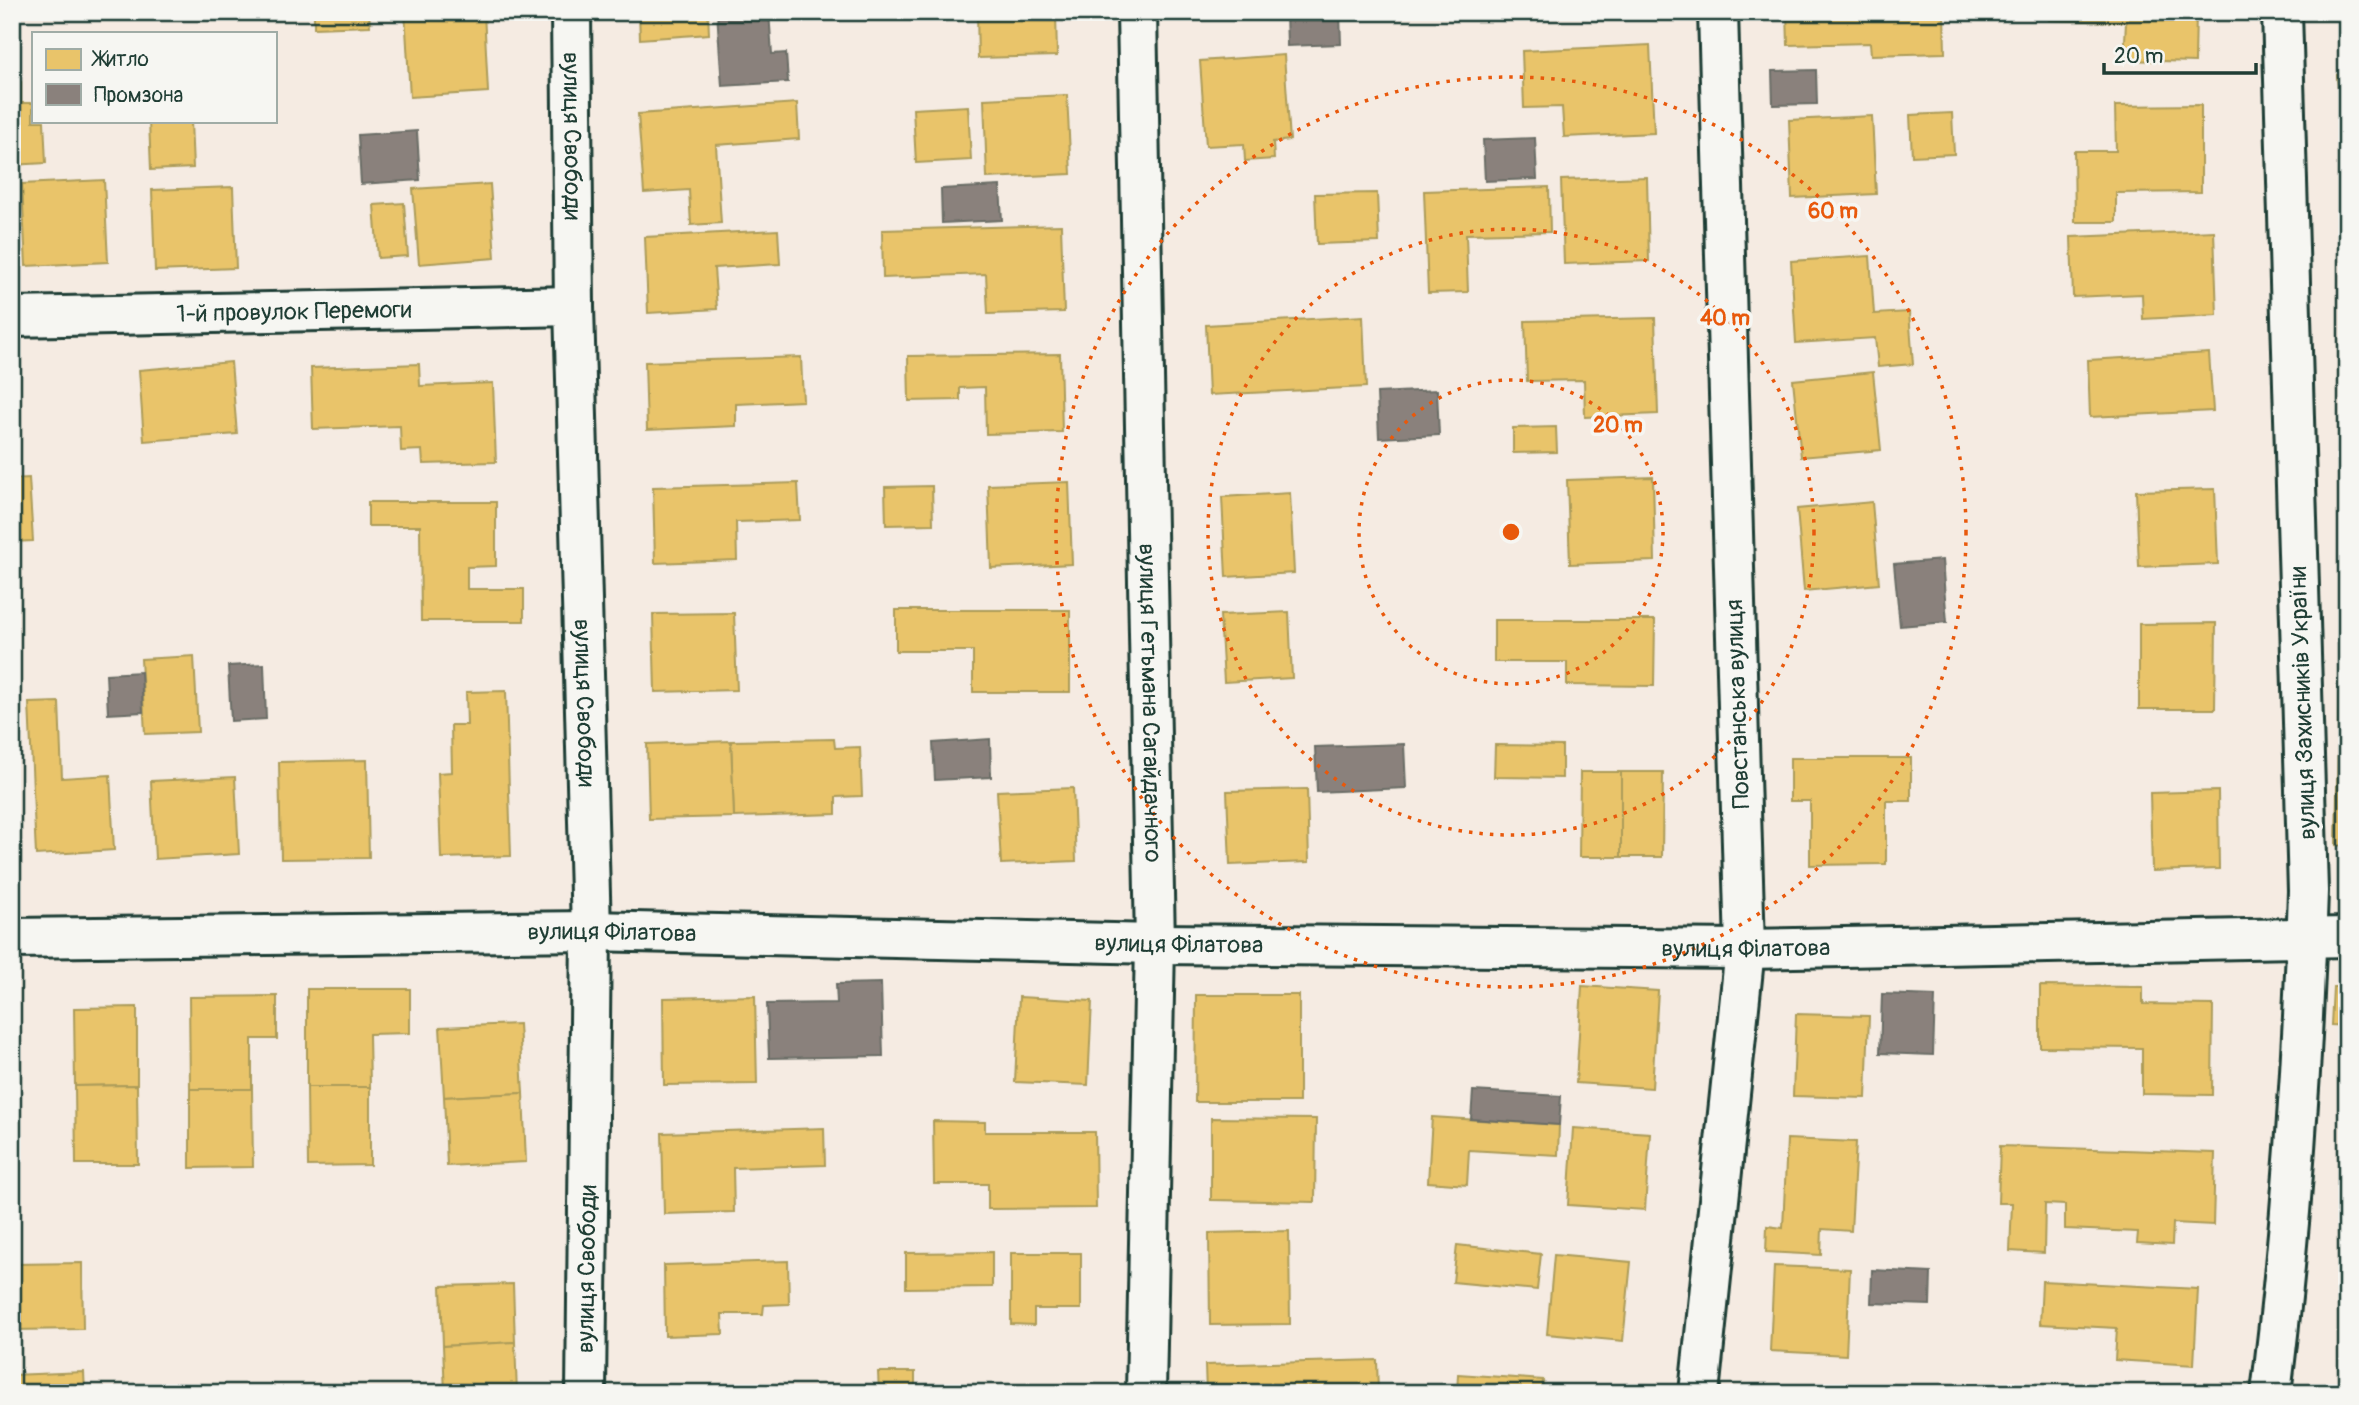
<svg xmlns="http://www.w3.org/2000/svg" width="2359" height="1405" font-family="Pangolin,sans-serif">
	<rect width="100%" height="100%" fill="#f5ebe2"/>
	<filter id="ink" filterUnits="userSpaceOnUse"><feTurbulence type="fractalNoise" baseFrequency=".0143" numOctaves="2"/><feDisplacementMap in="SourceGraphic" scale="14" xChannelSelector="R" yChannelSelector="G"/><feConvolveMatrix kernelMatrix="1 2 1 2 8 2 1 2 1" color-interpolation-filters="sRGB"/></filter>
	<g filter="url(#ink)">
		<g fill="#e9c46a" stroke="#ac9c5a" stroke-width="2">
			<polygon points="314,12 369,12 370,26 314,28"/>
			<polygon points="405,12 484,12 488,92 410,97"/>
			<polygon points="639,12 708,12 709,34 640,39"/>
			<polygon points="977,12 1056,12 1057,56 978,58"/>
			<polygon points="1787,12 1944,12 1945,53 1871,55 1870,43 1788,45"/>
			<polygon points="2050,12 2196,12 2195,62 2124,60 2126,22 2049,20"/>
			<polygon points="2339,12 2347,12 2347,39 2341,39"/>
			<polygon points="1650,45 1654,133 1564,137 1562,107 1524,108 1522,51"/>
			<polygon points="1284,55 1290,140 1273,142 1274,159 1245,161 1244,144 1206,146 1200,61"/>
			<polygon points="2347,74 2347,152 2344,153 2337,75"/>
			<polygon points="21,82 21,103 33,103 33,121 44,121 46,163 12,165 12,83"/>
			<polygon points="1067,95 1071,174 987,178 984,99"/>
			<polygon points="797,103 799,139 716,145 721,223 691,225 689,190 644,193 638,114"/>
			<polygon points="2201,105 2201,192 2116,193 2116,222 2075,222 2074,151 2116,151 2115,106"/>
			<polygon points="968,106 971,160 916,163 913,109"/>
			<polygon points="1952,113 1954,154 1912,156 1910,115"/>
			<polygon points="1872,116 1876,194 1792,198 1789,120"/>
			<polygon points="149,121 191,121 193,168 151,170"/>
			<polygon points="1647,177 1649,261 1564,264 1561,180"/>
			<polygon points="104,180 108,262 26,266 22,184"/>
			<polygon points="490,184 495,258 419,264 413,189"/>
			<polygon points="233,187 236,268 155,271 152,190"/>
			<polygon points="1549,187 1550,232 1466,234 1468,292 1428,293 1424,191"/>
			<polygon points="1377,193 1379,242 1317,244 1315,194"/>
			<polygon points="404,203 408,256 378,258 374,205"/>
			<polygon points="1061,225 1064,312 988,314 986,274 883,278 882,230"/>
			<polygon points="2347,227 2347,297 2342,296"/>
			<polygon points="778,230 780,264 714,268 717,309 648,313 645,237"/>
			<polygon points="2214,231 2217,315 2143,319 2142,294 2073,297 2071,237"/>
			<polygon points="1870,256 1874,314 1909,312 1913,364 1878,367 1875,338 1796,343 1791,261"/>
			<polygon points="1363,316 1366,387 1209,395 1206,325"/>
			<polygon points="1655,318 1658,414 1585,417 1584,380 1527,381 1525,321"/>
			<polygon points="2209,353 2213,411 2090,417 2088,360"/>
			<polygon points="17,354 19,385 12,385 12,355"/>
			<polygon points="1060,354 1062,432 986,434 985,387 960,388 960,400 909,401 908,356"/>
			<polygon points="801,357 803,401 736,404 736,426 647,430 645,362"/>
			<polygon points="231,362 237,434 144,441 139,370"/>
			<polygon points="419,364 420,386 493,383 496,462 423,464 422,450 401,451 400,426 313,429 311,368"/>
			<polygon points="1873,372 1881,450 1801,457 1793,380"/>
			<polygon points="1556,427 1557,452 1513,453 1513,428"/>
			<polygon points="1653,477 1655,561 1570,564 1567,480"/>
			<polygon points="29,478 33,541 12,542 12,479"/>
			<polygon points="1069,482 1072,564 991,568 988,485"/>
			<polygon points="798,483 800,520 736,522 737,560 655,563 653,487"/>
			<polygon points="932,486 933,524 886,525 885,487"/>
			<polygon points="2215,489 2218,564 2139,567 2136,491"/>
			<polygon points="1290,493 1294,573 1226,577 1222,497"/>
			<polygon points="368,502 496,502 496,566 467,567 467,589 524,589 524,621 421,621 420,526 368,526"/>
			<polygon points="1872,502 1879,584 1804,591 1797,509"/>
			<polygon points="896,610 1070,610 1070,692 973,692 973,651 896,651"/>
			<polygon points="1289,612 1292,678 1224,682 1220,615"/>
			<polygon points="734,613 737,690 655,692 653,614"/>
			<polygon points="1494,620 1655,620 1654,686 1567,685 1567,662 1494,662"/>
			<polygon points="2216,623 2215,709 2139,709 2139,624"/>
			<polygon points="194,656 198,732 145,734 141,659"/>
			<polygon points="506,691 511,856 441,858 438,773 452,772 451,725 467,725 466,692"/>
			<polygon points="2339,694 2347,694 2347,846 2336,845"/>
			<polygon points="59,702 62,778 110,775 114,850 36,855 29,703"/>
			<polygon points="834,739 835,748 860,747 862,796 836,797 836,814 734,817 731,741"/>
			<polygon points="731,741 734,817 649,819 647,744"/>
			<polygon points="1495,745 1562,746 1562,778 1494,777"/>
			<polygon points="1790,758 1911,758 1911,801 1886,801 1886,864 1810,865 1810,801 1790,801"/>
			<polygon points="367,760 369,858 281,859 279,762"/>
			<polygon points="1580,772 1621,772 1621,857 1579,857"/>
			<polygon points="1621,772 1663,772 1662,857 1621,857"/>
			<polygon points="235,777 239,854 155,859 151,781"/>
			<polygon points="1073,788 1076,861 1001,864 997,791"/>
			<polygon points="1307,789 1309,862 1230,865 1227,791"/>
			<polygon points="2218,791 2219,869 2152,871 2150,793"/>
			<polygon points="1582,986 1658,991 1652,1088 1576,1083"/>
			<polygon points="2040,986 2143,987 2143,1004 2213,1005 2212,1095 2142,1094 2142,1048 2040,1047"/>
			<polygon points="2333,987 2347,987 2347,1026 2331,1025"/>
			<polygon points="307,989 410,989 410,1033 369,1034 370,1087 307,1087"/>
			<polygon points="1196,995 1299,995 1299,1102 1195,1102"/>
			<polygon points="277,996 277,1039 252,1039 252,1089 190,1089 189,997"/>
			<polygon points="755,996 757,1084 664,1085 663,998"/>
			<polygon points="1019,997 1092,1001 1088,1085 1015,1082"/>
			<polygon points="137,1007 137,1085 75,1086 74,1008"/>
			<polygon points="1796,1014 1869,1016 1866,1098 1793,1096"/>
			<polygon points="519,1024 523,1093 444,1097 440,1027"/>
			<polygon points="137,1085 138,1164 76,1164 75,1086"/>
			<polygon points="307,1087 370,1087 370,1165 308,1166"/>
			<polygon points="190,1089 252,1089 253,1167 190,1168"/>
			<polygon points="523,1093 526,1162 447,1166 444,1097"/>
			<polygon points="1432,1117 1559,1125 1558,1155 1469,1150 1467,1185 1428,1182"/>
			<polygon points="1211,1118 1316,1119 1315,1202 1211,1200"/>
			<polygon points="933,1121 985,1122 985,1132 1095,1132 1096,1208 988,1209 988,1184 934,1184"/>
			<polygon points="824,1128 825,1165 733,1168 734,1212 664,1214 662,1133"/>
			<polygon points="1573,1128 1650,1133 1645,1210 1568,1205"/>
			<polygon points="1787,1139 1856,1142 1851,1231 1822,1229 1821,1255 1766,1252 1767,1226 1783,1228"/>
			<polygon points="2000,1146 2215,1153 2213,1225 2173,1223 2172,1245 2137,1243 2138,1232 2065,1229 2065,1205 2045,1204 2044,1253 2010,1251 2012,1203 1998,1203"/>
			<polygon points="1289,1231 1290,1324 1210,1325 1209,1233"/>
			<polygon points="1457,1245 1541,1254 1537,1290 1453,1282"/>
			<polygon points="992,1252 992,1287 906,1288 906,1253"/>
			<polygon points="1011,1253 1081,1253 1081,1309 1034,1309 1034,1325 1011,1324"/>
			<polygon points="1554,1255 1631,1262 1623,1341 1547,1334"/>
			<polygon points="788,1261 789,1304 764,1305 763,1314 722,1314 723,1334 665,1336 664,1265"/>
			<polygon points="82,1263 83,1329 12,1330 12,1264"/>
			<polygon points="1774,1266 1850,1269 1846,1355 1770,1351"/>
			<polygon points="2042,1281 2198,1289 2194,1365 2115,1360 2117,1328 2040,1324"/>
			<polygon points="513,1284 515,1342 443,1346 441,1286"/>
			<polygon points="515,1342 517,1393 445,1393 443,1346"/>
			<polygon points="1377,1360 1378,1393 1206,1393 1205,1365"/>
			<polygon points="84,1372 85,1393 12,1393 12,1375"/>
			<polygon points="878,1372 915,1372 915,1393 879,1393"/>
			<polygon points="1458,1374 1543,1380 1542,1393 1457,1393"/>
			<polygon points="823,1389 823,1393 758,1393 758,1392"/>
		</g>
		<g fill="#8a817c" stroke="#6a6d66" stroke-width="2">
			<polygon points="717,12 769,12 772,54 786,53 788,82 722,86"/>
			<polygon points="1286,12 1340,12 1341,44 1287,46"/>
			<polygon points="1816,70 1817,104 1773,105 1772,71"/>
			<polygon points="417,131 420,180 361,184 358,135"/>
			<polygon points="1535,138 1537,179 1485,181 1483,140"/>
			<polygon points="1000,186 1002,220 942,223 941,189"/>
			<polygon points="1437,390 1439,435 1379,438 1377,393"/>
			<polygon points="1942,560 1947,622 1900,626 1894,564"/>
			<polygon points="264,664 266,719 231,721 228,666"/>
			<polygon points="141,672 143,712 108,714 106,674"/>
			<polygon points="990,739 991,777 935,780 933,743"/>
			<polygon points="1404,744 1406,788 1317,792 1315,747"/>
			<polygon points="881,983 883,1056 769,1058 767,1004 837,1003 836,984"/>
			<polygon points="1882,994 1935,996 1933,1055 1880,1053"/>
			<polygon points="1473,1091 1561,1096 1559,1125 1471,1119"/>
			<polygon points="1872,1270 1931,1273 1930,1305 1871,1303"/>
		</g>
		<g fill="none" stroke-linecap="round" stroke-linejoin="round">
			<g stroke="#1f3d34" stroke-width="44">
				<g id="street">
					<path id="s1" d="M571 12 574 306 591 931 586 1393"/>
					<path id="s2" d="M1137 12 1155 944 1146 1393"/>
					<path id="s3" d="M12 317 574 306"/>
					<path id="s4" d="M12 938 591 931 1155 944 1745 949 2347 937"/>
					<polyline points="1699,1393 1745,949 1718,12"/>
					<path d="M2271 1393C2292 1226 2303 1059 2308 891L2282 12"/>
				</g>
			</g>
			<use href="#street" stroke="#f6f6f2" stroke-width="38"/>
		</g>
	</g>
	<g fill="none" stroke="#e8590c" stroke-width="3.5" stroke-dasharray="3.5 7">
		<circle cx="1511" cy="532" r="152"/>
		<circle cx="1511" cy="532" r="303"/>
		<circle cx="1511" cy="532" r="455"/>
	</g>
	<g text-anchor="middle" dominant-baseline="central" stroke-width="7" stroke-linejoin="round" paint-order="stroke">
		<g font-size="24" fill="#1f3d34" stroke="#f6f6f2">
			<text stroke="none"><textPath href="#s1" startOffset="124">вулиця Свободи</textPath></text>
			<text stroke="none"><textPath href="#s3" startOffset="282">1-й провулок Перемоги</textPath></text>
			<text stroke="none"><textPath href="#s1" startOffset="691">вулиця Свободи</textPath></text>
			<text stroke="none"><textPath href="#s2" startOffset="691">вулиця Гетьмана Сагайдачного</textPath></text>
			<text transform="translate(2303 703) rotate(-92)">вулиця Захисників України</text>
			<text transform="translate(1738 704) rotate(-92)">Повстанська вулиця</text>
			<text stroke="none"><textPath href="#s4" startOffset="600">вулиця Філатова</textPath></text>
			<text stroke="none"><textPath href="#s4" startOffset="1167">вулиця Філатова</textPath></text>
			<text stroke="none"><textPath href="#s4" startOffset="1734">вулиця Філатова</textPath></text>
			<text transform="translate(587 1269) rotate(-89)">вулиця Свободи</text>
		</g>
	</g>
	<circle cx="1511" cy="532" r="10" fill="#e8590c" stroke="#f6f6f2" stroke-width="3.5"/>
	<g font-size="21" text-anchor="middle" font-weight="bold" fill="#e8590c" stroke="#f6f6f2" stroke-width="7" stroke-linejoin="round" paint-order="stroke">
		<text x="1833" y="218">60 m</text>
		<text x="1725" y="325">40 m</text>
		<text x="1618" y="432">20 m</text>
	</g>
	<rect width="2359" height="1405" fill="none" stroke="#f6f6f2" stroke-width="42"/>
	<rect x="21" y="21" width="2317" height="1363" fill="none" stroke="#1f3d34" stroke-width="2.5" filter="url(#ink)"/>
	<rect x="32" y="32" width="245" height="91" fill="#f6f6f2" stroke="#a0aca6" stroke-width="2"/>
	<rect x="46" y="49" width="35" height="21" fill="#e9c46a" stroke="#a0aca6" stroke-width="2"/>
	<text x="94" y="66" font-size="21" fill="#1f3d34">Житло</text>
	<rect x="46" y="84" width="35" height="21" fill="#8a817c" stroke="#a0aca6" stroke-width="2"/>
	<text x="94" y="102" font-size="21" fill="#1f3d34">Промзона</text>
	<path d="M2104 63v10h152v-10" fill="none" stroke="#1f3d34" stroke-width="3.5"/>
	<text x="2114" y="63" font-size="21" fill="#1f3d34" stroke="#f6f6f2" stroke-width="5" paint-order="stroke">20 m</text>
</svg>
